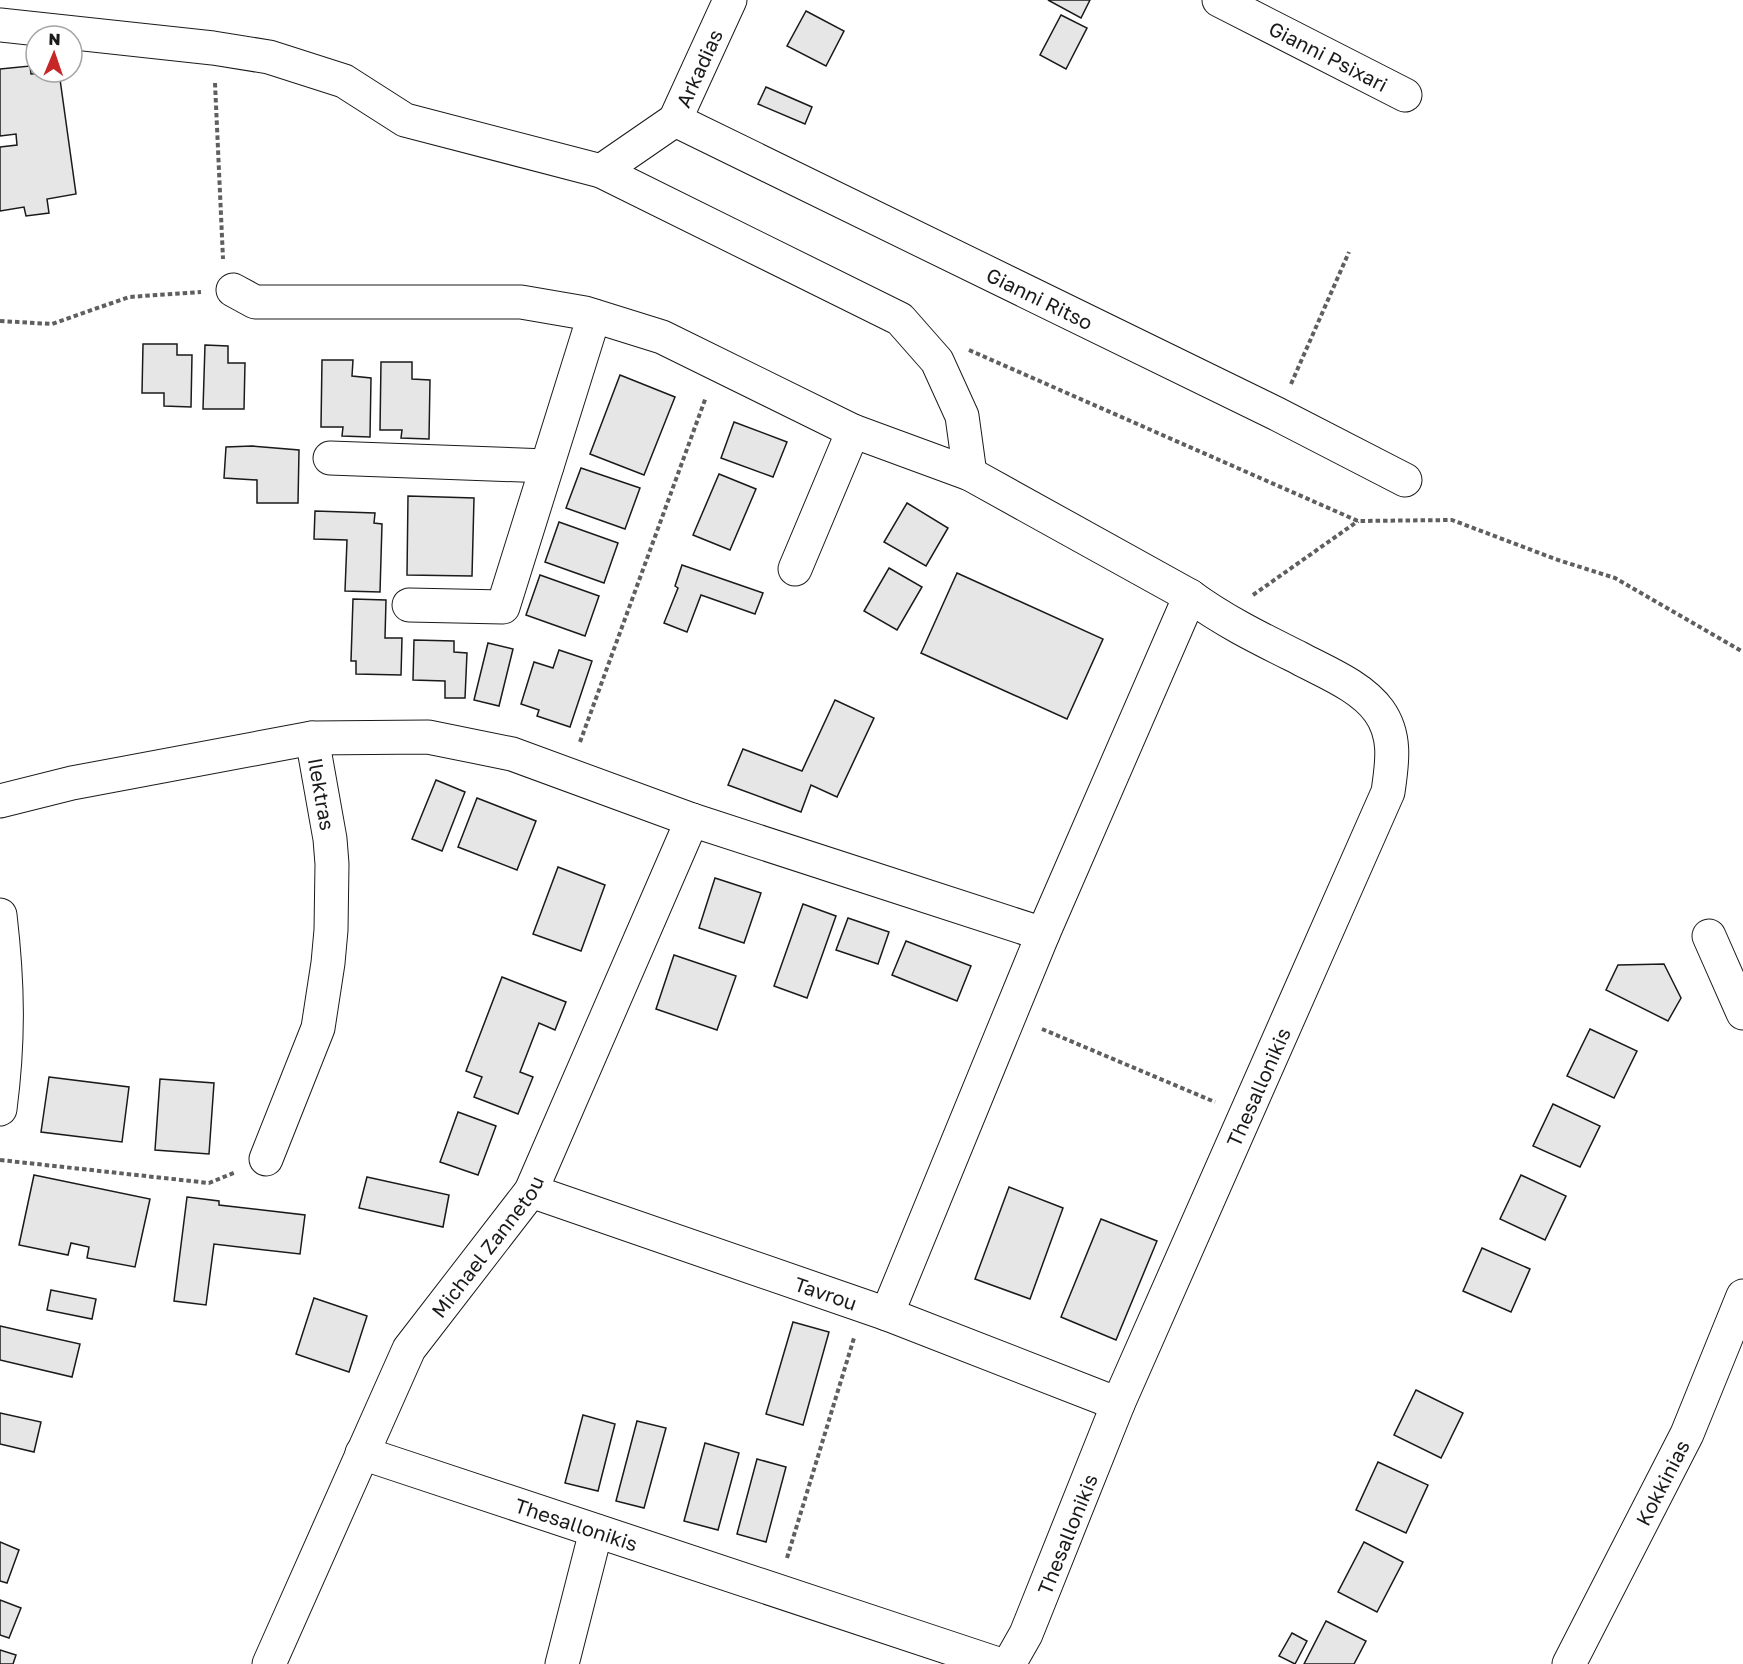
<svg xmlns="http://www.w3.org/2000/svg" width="1743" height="1664" font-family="'Golos Text',sans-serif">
	<rect width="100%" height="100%" fill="#fff"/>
	<g fill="#e6e6e6" stroke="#1a1a1a" stroke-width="1.5">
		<polygon points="1048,0 1090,0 1081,18"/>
		<polygon points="806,11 844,31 826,66 787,46"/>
		<polygon points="1061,15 1087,28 1066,69 1040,55"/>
		<polygon points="30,66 31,74 59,72 76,194 47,199 49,213 26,216 24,207 0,211 0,147 17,145 16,134 0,136 0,69"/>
		<polygon points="766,87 812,107 805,124 758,104"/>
		<polygon points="143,344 177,344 177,355 192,355 191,407 164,406 164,393 142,393"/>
		<polygon points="205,345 228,346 228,363 245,363 244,409 203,409"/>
		<polygon points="322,360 353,360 352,376 371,378 370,437 342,436 343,427 321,427"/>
		<polygon points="381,362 412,362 412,379 430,380 429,439 401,438 402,430 380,430"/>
		<polygon points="620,375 675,397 644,475 590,454"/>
		<polygon points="734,422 787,442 773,477 721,458"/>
		<polygon points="252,446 299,450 298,503 257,503 257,480 224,478 226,447"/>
		<polygon points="581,468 640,488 625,529 566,508"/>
		<polygon points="719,474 756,489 730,550 693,535"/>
		<polygon points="408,496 474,498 472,576 407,575"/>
		<polygon points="907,503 948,528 926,566 884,542"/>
		<polygon points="315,511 375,513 374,523 382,524 380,592 345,591 347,540 314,539"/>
		<polygon points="559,522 618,543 604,583 545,562"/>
		<polygon points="682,565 763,593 755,614 701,595 687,632 664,623 678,588 675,586"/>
		<polygon points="889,568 922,587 897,630 864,611"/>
		<polygon points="957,573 1103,639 1067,719 921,653"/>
		<polygon points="540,575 599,596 585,636 526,615"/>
		<polygon points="353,599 386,600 385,638 402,638 401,675 356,674 356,661 351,661"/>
		<polygon points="414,640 454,641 454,652 467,653 465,698 445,698 445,681 413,680"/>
		<polygon points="488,643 513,649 499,706 474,700"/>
		<polygon points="559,650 592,661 570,727 537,716 539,710 521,704 534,662 553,668"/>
		<polygon points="835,700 874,718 837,797 811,785 801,812 728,785 743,749 802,771"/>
		<polygon points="436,780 465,792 442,851 412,839"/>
		<polygon points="477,798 536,821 517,870 458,847"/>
		<polygon points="558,867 605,885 581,951 533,934"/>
		<polygon points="715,878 761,893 744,943 699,928"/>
		<polygon points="803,904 836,916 807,998 774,986"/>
		<polygon points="848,918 889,932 878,964 836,950"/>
		<polygon points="906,941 971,966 957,1001 892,975"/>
		<polygon points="674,955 736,976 717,1030 656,1009"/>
		<polygon points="1664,964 1681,998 1668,1021 1606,990 1618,965"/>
		<polygon points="502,977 566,1002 555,1030 539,1023 520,1072 533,1077 518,1114 474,1097 482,1077 466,1071"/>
		<polygon points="1590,1029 1637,1051 1614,1098 1567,1076"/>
		<polygon points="49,1077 129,1087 122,1142 41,1132"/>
		<polygon points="160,1079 214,1083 209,1154 155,1150"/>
		<polygon points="1553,1104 1600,1126 1580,1167 1533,1146"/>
		<polygon points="458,1112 496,1126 478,1175 440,1162"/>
		<polygon points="34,1175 150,1199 135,1267 87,1258 89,1247 71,1243 68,1255 19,1245"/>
		<polygon points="1521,1175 1566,1196 1545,1240 1500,1219"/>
		<polygon points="367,1177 449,1195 443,1227 359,1208"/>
		<polygon points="1009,1187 1063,1208 1030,1299 975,1279"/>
		<polygon points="187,1197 219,1201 219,1205 305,1215 300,1254 214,1244 206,1305 174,1301"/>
		<polygon points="1101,1219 1157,1241 1116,1340 1061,1317"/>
		<polygon points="1482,1248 1530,1269 1511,1312 1463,1291"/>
		<polygon points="51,1290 96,1299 92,1319 47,1310"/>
		<polygon points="314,1298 367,1316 349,1372 296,1354"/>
		<polygon points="793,1322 829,1332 803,1425 766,1414"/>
		<polygon points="0,1326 80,1344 72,1377 0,1360"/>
		<polygon points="1416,1390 1463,1413 1441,1458 1394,1435"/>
		<polygon points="0,1413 41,1422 34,1452 0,1444"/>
		<polygon points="583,1415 615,1424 598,1491 565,1483"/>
		<polygon points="637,1421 666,1428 644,1508 616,1501"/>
		<polygon points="705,1443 739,1453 718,1530 684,1521"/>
		<polygon points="757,1459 786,1467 766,1542 737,1534"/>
		<polygon points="1378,1462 1428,1485 1406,1533 1356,1510"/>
		<polygon points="0,1542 19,1550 7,1583 0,1581"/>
		<polygon points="1364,1542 1403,1562 1377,1612 1338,1592"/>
		<polygon points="0,1600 21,1608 9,1638 0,1635"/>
		<polygon points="1326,1621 1366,1641 1354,1664 1304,1664"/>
		<polygon points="1292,1633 1307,1641 1295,1664 1279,1656"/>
		<polygon points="0,1650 16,1655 13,1664 0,1664"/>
	</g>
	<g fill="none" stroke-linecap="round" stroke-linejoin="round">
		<g stroke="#1a1a1a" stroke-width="35">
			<g id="minor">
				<path id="s1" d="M1219 0 1405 95"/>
				<polyline points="0,25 213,48 269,57 344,81 405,120 601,171 900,319 937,361 962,416 970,474"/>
				<path id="s2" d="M675 120 1277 414 1405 480"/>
				<path id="s3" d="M601 171 675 120 730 0"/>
				<path d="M233 290 255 302H521L585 313 662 337 853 431 970 474 1190 596C1224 621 1261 639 1299 658 1325 672 1361 686 1379 711 1397 736 1392 764 1388 792L1118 1404 1026 1634 1009 1664"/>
				<polyline points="330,458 547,466"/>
				<polyline points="795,569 853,431"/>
				<polyline points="409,605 503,607 594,316"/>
				<polyline points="0,801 72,783 312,738 428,737 512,754 692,820 1043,934"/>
				<path d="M0 915C8 984 9 1040 0 1109"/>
				<polyline points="1709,936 1743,1013"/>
				<polyline points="266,1159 318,1028 328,963 331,930 332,864 330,839 312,738"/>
				<path id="s4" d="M531 1191 887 1314 1118 1404"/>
				<polyline points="887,1314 1043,934 1190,596"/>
				<path id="s5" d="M362 1453 998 1664"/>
				<path id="s6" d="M269 1664 409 1349 531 1191 692 820"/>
				<polyline points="562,1664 596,1531"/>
				<path id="s7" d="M1569 1664 1687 1434 1743 1296"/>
			</g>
		</g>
		<g stroke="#5f5f5f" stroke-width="4" stroke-dasharray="4.5 3" stroke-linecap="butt">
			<polyline points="215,83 223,259"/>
			<polyline points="0,321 52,324 129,297 201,292"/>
			<polyline points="969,350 1358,521 1452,520 1558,560 1615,578 1743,652"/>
			<polyline points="1291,384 1349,252"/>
			<polyline points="1253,595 1358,521"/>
			<polyline points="580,742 706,397"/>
			<polyline points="1042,1029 1215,1102"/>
			<polyline points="0,1160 209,1183 236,1172"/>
			<polyline points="787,1558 854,1338"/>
		</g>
		<use href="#minor" stroke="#fff" stroke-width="33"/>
	</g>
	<g text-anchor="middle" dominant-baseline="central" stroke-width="4.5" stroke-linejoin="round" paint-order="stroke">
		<g font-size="20" fill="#1a1a1a" stroke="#fff">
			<text stroke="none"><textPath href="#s1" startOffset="123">Gianni Psixari</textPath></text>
			<text stroke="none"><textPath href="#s3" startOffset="147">Arkadias</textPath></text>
			<text stroke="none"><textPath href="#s2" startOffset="406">Gianni Ritso</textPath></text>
			<text transform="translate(322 794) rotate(80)">Ilektras</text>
			<text transform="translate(1258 1087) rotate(-66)">Thesallonikis</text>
			<text stroke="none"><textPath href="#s6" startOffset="474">Michael Zannetou</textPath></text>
			<text stroke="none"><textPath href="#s4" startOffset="312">Tavrou</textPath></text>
			<text stroke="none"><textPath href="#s7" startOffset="204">Kokkinias</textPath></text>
			<text stroke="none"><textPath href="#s5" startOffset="226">Thesallonikis</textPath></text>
			<text transform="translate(1067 1534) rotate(-68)">Thesallonikis</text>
		</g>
	</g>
	<g transform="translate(54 54) rotate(2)"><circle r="28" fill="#ffffff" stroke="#a3a3a3" stroke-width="1.5"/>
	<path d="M0-4.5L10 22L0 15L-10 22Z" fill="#c62828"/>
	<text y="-9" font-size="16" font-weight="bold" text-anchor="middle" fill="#1a1a1a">N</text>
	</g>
</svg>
